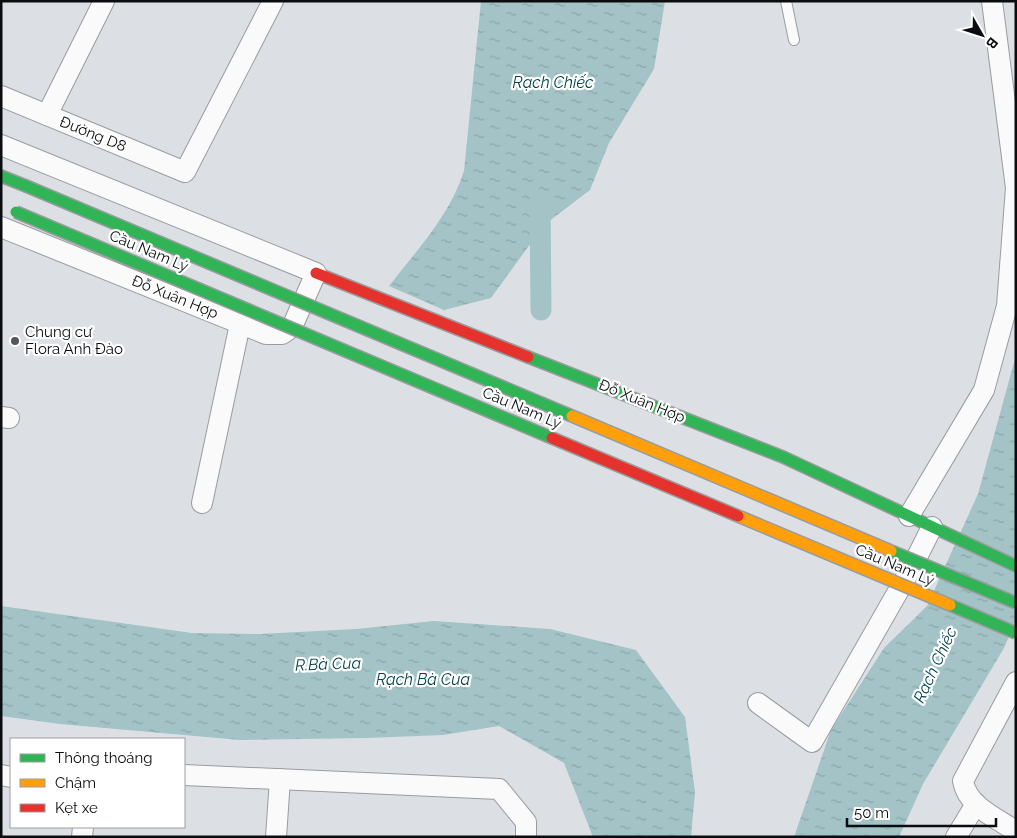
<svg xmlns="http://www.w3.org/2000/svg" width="1017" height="838" font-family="Raleway,sans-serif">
	<defs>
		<pattern id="water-ripples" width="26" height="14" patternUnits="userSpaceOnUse" patternTransform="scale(1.25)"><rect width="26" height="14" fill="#a3c3c7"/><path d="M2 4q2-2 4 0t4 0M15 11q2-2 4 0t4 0" fill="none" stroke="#8ba6aa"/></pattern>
	</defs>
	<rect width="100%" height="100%" fill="#dce0e4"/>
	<g fill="url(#water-ripples)">
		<path d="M481 1H665L654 69 609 143 590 190 544 225 491 298 444 310 389 286C417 250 450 215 464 171Z"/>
		<polygon points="1016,355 1016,620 1004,648 923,784 899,837 794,837 831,730 884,648 927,606 978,494"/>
		<polygon points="1,606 192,633 260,634 356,629 434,621 550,629 636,650 685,717 695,792 691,837 593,837 564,763 499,726 443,735 367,738 240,740 60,724 1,716"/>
	</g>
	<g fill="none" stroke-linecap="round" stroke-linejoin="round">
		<polyline stroke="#a3c3c7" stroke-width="21" points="540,201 541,310"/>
		<g stroke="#999c9f" stroke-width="12">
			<polyline id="lane" points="786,1 794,40"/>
		</g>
		<g stroke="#999c9f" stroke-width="22">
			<g id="street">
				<polyline points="1,96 185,172 273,1"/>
				<polyline points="47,115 104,1"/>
				<polyline points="1,145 316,273 292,327 282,334 266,334 1,227"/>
				<polyline points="1,417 9,418"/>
				<polyline points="202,503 240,324"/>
				<polyline points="909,516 984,390 1007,306 1016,188 992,1"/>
				<path d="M1016 682 963 781C967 806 996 818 1016 831"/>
				<polyline points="758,703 812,742 912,567 932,527"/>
				<polyline points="1,775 11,777"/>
				<polyline points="184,775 499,789 526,822 526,837"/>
				<polyline points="82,837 83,827"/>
				<polyline points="276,837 280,779"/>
				<polyline points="956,837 976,804"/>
			</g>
		</g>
		<g stroke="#999c9f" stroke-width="14">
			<g id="fast">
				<polyline points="1,176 26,186"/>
				<polyline points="528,357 783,457 1016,566"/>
			</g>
		</g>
		<g stroke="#999c9f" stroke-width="14">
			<polyline id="jam" points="316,273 528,357"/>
		</g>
		<use href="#lane" stroke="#fafafb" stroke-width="10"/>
		<use href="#street" stroke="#fafafb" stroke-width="20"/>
		<use href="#fast" stroke="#30b455" stroke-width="11"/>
		<use href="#jam" stroke="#e5322d" stroke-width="11"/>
		<g stroke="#999c9f" stroke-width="14" stroke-linecap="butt">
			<g id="fast-bridge">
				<polyline points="26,186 572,416"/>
				<polyline points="16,212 552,438"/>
				<polyline points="891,551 1016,603"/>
				<polyline points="950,605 1016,633"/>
			</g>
		</g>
		<g stroke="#999c9f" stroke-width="14" stroke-linecap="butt">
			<g id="slow-bridge">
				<polyline points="572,416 891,551"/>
				<polyline points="738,516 950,605"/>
			</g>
		</g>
		<g stroke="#999c9f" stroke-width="14" stroke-linecap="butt">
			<polyline id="jam-bridge" points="552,438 738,516"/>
		</g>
		<use href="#fast-bridge" stroke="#30b455" stroke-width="11"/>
		<use href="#slow-bridge" stroke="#ff9f0a" stroke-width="11"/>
		<use href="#jam-bridge" stroke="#e5322d" stroke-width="11"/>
	</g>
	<circle fill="#54565a" stroke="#fff" stroke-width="2" cx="15" cy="341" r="5"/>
	<g text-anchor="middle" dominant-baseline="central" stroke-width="4.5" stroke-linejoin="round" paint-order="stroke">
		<g font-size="15" fill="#0a0c0f" stroke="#fff">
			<text transform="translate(93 134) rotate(22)">Đường D8</text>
			<text transform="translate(149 251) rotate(23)">Cầu Nam Lý</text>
			<text transform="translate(175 297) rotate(22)">Đỗ Xuân Hợp</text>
			<text transform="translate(642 401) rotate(22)">Đỗ Xuân Hợp</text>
			<text transform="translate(522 408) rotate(23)">Cầu Nam Lý</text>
			<text transform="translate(895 565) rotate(23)">Cầu Nam Lý</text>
		</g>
		<g font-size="15" fill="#0a0c0f" stroke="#fff" text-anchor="start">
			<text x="25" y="332">Chung cư<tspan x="25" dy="17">Flora Anh Đào</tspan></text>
		</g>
		<g font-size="16" font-style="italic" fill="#004348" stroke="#fff">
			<text x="553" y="82">Rạch Chiếc</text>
			<text transform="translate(328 664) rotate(-2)">R.Bà Cua</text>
			<text transform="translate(935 665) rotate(-65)">Rạch Chiếc</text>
			<text x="423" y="679">Rạch Bà Cua</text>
		</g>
	</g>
	<rect width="1017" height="838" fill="none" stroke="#0a0c0f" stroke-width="5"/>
	<rect x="10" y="738" width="175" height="90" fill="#ffffff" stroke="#9d9e9f"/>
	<rect x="20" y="754" width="25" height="8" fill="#30b455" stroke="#9d9e9f"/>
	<text x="55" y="763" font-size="15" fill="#0a0c0f">Thông thoáng</text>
	<rect x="20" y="779" width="25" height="8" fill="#ff9f0a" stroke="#9d9e9f"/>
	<text x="55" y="788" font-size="15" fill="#0a0c0f">Chậm</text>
	<rect x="20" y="804" width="25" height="8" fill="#e5322d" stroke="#9d9e9f"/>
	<text x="55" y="813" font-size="15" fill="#0a0c0f">Kẹt xe</text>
	<g transform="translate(982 35) rotate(129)" stroke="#ffffff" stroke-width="4" paint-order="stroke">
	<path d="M0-4L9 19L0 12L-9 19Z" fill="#0a0c0f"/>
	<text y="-8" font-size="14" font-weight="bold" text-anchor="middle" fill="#0a0c0f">B</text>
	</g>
	<path d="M847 818v8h149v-8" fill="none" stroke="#0a0c0f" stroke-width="2.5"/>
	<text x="854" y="818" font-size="15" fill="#0a0c0f" stroke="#ffffff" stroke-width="4" paint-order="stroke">50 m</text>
</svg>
